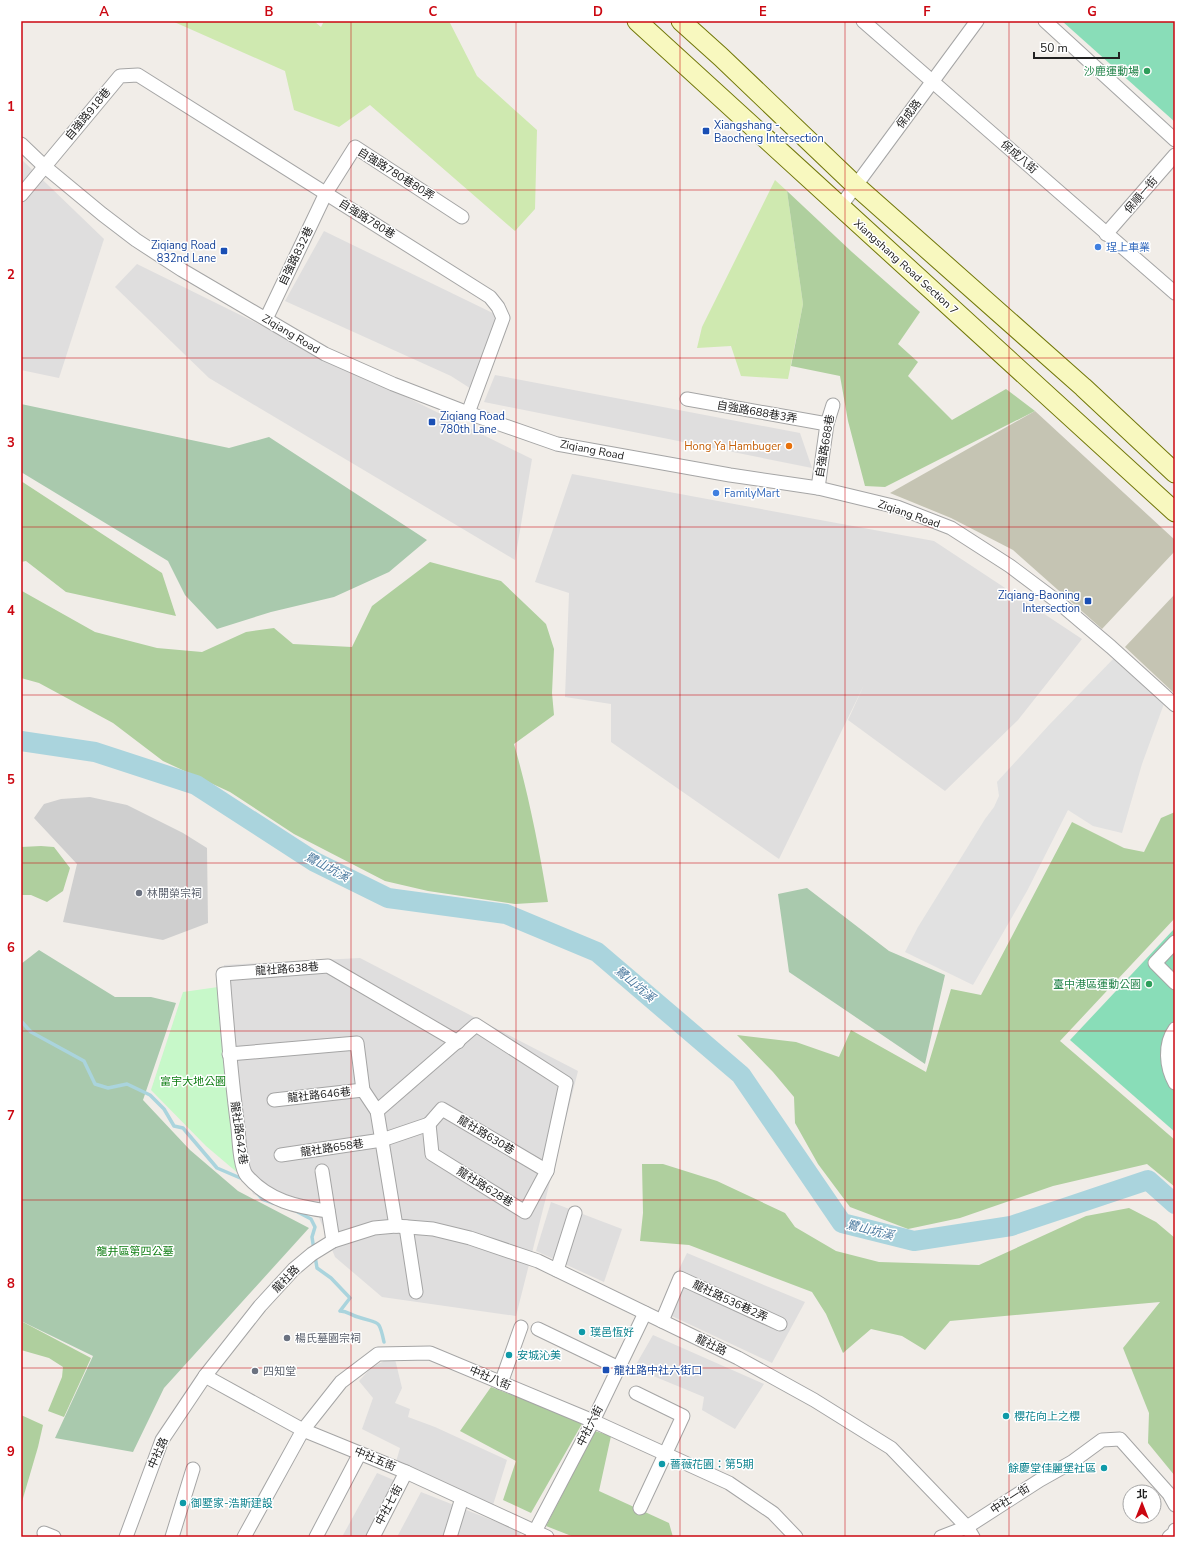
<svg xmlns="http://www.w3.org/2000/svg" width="1196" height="1558" font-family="'Nunito Sans','Noto Sans TC',sans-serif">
	<rect width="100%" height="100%" fill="#f1ede8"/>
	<g fill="#dfdede">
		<polygon points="21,159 104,239 59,378 21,370"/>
		<polygon points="324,231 503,318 476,392 451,376 285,301"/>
		<polygon points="137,264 532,459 515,560 209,378 115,287"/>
		<polygon points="495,375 800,433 812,468 484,402"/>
		<polygon points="572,474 934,541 1082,639 1018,720 945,791 848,720 864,685 779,859 611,742 611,704 565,697 569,593 535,582"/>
		<polygon points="360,958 578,1071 516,1316 382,1297 335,1257 318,1215 300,1214 253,1194 249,1182 223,974 224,965"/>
		<polygon points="551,1202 622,1229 604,1282 536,1251"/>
		<polygon points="687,1253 805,1302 772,1363 659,1310"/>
		<polygon points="653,1335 764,1384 735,1429 702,1410 704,1397 634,1368"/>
		<polygon points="395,1359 402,1388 395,1403 410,1409 408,1417 435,1427 507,1460 493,1505 396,1462 400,1448 362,1429 373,1398 359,1381 371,1368 384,1361"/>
		<polygon points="377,1473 396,1481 367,1537 342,1537"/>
		<polygon points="421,1492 522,1532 518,1537 397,1537"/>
	</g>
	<polygon fill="#cfcfcf" points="90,797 127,805 183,833 207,848 208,923 163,940 63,922 77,864 34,818 44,804 61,799"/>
	<g fill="#c5c4b3">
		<polygon points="1035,411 1175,540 1175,551 1102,629 1013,550 951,518 890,493"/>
		<polygon points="1175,594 1175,694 1125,647"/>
	</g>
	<g fill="#cfe9b0">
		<polygon points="172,21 314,21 321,27 324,21 449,21 477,76 537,130 535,209 515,231 370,105 339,127 294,110 285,71"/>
		<polygon points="775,180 787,191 803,304 788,379 741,376 731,346 697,348 702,327"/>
	</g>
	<g fill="#afcf9e">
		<polygon points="787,191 852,252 920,312 898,344 918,362 908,376 952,420 1006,389 1035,411 885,487 865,486 848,421 840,376 791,366 803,304"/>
		<polygon points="21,481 162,573 176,616 66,592 26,561 21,562"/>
		<path d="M430 562 501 581 546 624 554 649 552 693 554 715 514 744C529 796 539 848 548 902L515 904 428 891 385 881 294 834 230 792 163 761 113 723 39 683 21 678 22 591 95 632 157 648 202 652 246 632 274 628 293 644 352 647 372 606Z"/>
		<polygon points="1175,812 1175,918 1060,1041 1175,1140 1175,1187 1147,1164 1053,1186 960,1218 908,1229 850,1207 818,1164 795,1123 794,1097 773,1072 737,1035 796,1042 839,1057 851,1030 926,1072 951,989 981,995 1072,822 1124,848 1144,852 1161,818"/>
		<polygon points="41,846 54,847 70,868 63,891 47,902 31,895 21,895 21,847"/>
		<polygon points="642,1164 663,1164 717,1181 785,1213 795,1227 836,1251 879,1262 979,1265 1086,1216 1129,1208 1156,1222 1175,1238 1175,1476 1148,1443 1149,1413 1123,1348 1160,1302 950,1321 925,1350 902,1336 871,1329 843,1353 826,1314 812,1292 689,1245 640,1241 643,1213"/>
		<polygon points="21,1321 91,1358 64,1417 48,1411 62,1377 63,1367 49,1358 21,1350"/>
		<polygon points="491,1387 583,1422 531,1513 503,1500 516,1461 460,1431"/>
		<polygon points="21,1415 43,1425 38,1447 21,1505"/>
		<polygon points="595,1431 611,1436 599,1491 669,1523 673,1537 574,1537 546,1526"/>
	</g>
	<g fill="#a9c9ad">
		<polygon points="21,404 229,448 269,437 427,540 389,572 334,597 271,612 217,629 185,595 168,561 21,472"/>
		<polygon points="807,888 889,951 945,975 925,1064 789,972 778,894"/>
		<polygon points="39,950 115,997 151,997 176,1003 143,1100 190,1150 238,1191 309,1228 164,1388 133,1452 55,1438 93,1356 21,1321 21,964"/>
	</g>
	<polygon fill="#c7f8c9" points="218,987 239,1174 206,1146 151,1090 183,992"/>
	<g fill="#89ddb8">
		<polygon points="1062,21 1175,21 1175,122"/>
		<polygon points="1175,928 1175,1132 1070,1040"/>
	</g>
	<polygon fill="#e1e1e1" points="1116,656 1165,701 1142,764 1122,833 1093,826 1068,810 1027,891 973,985 905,952 918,927 985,819 994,807 999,796 997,782 1049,725"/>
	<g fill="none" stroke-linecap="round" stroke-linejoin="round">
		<g stroke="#aad4dd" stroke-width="3.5">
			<polyline points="21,1021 31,1032 84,1061 95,1084 108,1088 127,1084 150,1095 164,1109 174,1126 183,1128 217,1168 245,1180"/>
			<polyline points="258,1194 262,1199 273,1203"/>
			<polyline points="294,1210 311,1219 315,1227 312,1237 314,1250"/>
			<path d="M315 1256 317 1268 331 1278 350 1298 340 1311C348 1311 350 1315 358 1317 379 1324 379 1318 384 1342"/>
		</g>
		<polyline stroke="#aad4dd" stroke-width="20" points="21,741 95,752 196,785 315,862 388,898 506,914 597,952 741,1075 842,1223 914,1241 1011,1226 1148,1180 1175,1204"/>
		<g stroke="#a5a5a5" stroke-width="15">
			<g id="minor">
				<polyline points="863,21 1175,293"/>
				<polyline points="1045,21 1175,140"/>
				<polyline points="21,144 44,166 102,214 136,240 182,270 325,354 393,384 468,413 557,444 730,475 818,488 897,507 951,528 1010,566 1058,602 1111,647 1175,705"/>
				<polyline points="21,195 120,76 138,75 490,297 498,307 503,318 468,413"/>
				<polyline points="840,207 977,21"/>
				<polyline points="1106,234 1175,155"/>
				<polyline points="266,319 326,193 355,147 462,217"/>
				<polyline points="687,399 827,424"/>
				<polyline points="818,488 827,424 833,405"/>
				<polyline points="1175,942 1155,963 1175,983"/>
				<path d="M1175 1029C1164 1044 1166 1067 1175 1083"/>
				<polyline points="229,1054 357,1043 363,1090 377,1111 396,1226"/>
				<polyline points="274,1100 363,1090"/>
				<polyline points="377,1111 476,1025 566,1083 547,1171 525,1212 432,1154 429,1124"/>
				<polyline points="429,1124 442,1109 547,1171"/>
				<polyline points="281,1155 382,1140 429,1124"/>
				<polyline points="322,1171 333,1241"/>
				<path d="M328 1211C297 1207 269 1201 247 1176 240 1168 239 1139 238 1128 231 1077 227 1026 223 974L328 966 458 1042"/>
				<polyline points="406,1227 416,1292"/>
				<polyline points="557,1270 575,1213"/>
				<polyline points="662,1321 680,1278 780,1324"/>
				<polyline points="538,1329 619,1368"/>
				<polyline points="205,1376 303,1430 406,1472 547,1537"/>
				<polyline points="501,1383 521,1327"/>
				<polyline points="636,1393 683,1416 640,1508"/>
				<polyline points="44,1533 54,1537"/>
				<polyline points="126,1537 162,1440 205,1376 260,1306 294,1269 312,1254 333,1241 374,1228 396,1226 433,1229 470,1238 538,1261 738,1358 814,1400 891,1448 967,1527 973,1537"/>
				<polyline points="172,1537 193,1469"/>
				<polyline points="244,1537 303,1430 341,1382 378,1354 430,1353 593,1421 729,1483 773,1513 796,1537"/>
				<polyline points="316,1537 360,1453"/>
				<polyline points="373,1537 406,1472"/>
				<polyline points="450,1537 462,1498"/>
				<polyline points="532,1537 593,1421 645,1313"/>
				<polyline points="941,1537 967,1527 1040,1480 1072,1462 1102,1440 1120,1439 1169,1494 1175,1505"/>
				<polyline points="1169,1537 1174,1533 1175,1530"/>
			</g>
		</g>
		<g stroke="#717709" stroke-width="21">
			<g id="secondary">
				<polyline points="637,21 1175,512"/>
				<polyline points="681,21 721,57 855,185 1083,387 1175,473"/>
			</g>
		</g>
		<use href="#minor" stroke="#fff" stroke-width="13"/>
		<use href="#secondary" stroke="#f8f8bf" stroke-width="19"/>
	</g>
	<path fill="none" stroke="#cb0711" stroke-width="1" stroke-opacity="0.55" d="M187 21V1537M351 21V1537M516 21V1537M680 21V1537M845 21V1537M1009 21V1537M21 190H1175M21 358H1175M21 527H1175M21 695H1175M21 863H1175M21 1031H1175M21 1200H1175M21 1368H1175"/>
	<g fill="#2e9e5b" stroke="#fff" stroke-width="1.5">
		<circle cx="1147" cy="71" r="4"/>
		<circle cx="1149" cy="984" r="4"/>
	</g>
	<g fill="#1a4fb4" stroke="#fff" stroke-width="1.5">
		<rect x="702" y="127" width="8" height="8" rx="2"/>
		<rect x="220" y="247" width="8" height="8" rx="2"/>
		<rect x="428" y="418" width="8" height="8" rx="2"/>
		<rect x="1084" y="597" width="8" height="8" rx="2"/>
		<rect x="602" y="1366" width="8" height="8" rx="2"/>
	</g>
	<g fill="#3f7fe0" stroke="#fff" stroke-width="1.5">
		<circle cx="1098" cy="247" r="4"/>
		<circle cx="716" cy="493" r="4"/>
	</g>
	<circle fill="#e8710a" stroke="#fff" stroke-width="1.5" cx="789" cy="446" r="4"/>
	<g fill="#6b7280" stroke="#fff" stroke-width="1.5">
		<circle cx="139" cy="893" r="4"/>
		<circle cx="287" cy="1338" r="4"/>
		<circle cx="255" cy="1371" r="4"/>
	</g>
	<g fill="#0f9aa8" stroke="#fff" stroke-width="1.5">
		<circle cx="582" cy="1332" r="4"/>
		<circle cx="509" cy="1355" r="4"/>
		<circle cx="1006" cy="1416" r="4"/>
		<circle cx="662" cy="1464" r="4"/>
		<circle cx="1104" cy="1468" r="4"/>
		<circle cx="183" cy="1503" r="4"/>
	</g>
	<g text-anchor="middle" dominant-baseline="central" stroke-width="3" stroke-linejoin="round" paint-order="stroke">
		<g font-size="11" fill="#27864d" stroke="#fff" text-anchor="end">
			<text x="1139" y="71">沙鹿運動場</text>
			<text x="1141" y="984">臺中港區運動公園</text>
		</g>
		<g font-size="11" fill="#212121" stroke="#fff">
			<text transform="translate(88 114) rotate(-50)">自強路918巷</text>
			<text transform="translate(909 114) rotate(-53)">保成路</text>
			<text transform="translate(1019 157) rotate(41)">保成八街</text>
			<text transform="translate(396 174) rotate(32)">自強路780巷80弄</text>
			<text transform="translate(1141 195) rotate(-49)">保順一街</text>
			<text transform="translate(367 219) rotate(32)">自強路780巷</text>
			<text transform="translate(296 256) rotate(-64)">自強路832巷</text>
			<text transform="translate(906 267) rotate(42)">Xiangshang Road Section 7</text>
			<text transform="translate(291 334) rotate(31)">Ziqiang Road</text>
			<text transform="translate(757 412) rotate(10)">自強路688巷3弄</text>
			<text transform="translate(825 446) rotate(-80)">自強路688巷</text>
			<text transform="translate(592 450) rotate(11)">Ziqiang Road</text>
			<text transform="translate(909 514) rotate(19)">Ziqiang Road</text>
			<text transform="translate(287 969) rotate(-4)">龍社路638巷</text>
			<text transform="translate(319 1095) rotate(-6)">龍社路646巷</text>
			<text transform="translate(239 1133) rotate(82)">龍社路642巷</text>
			<text transform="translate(486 1135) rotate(31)">龍社路630巷</text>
			<text transform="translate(332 1148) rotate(-8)">龍社路658巷</text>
			<text transform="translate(485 1187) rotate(32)">龍社路628巷</text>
			<text transform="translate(286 1279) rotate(-46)">龍社路</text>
			<text transform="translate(730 1301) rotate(25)">龍社路536巷2弄</text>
			<text transform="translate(711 1345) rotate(26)">龍社路</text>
			<text transform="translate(490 1378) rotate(23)">中社八街</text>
			<text transform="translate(590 1426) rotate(-63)">中社六街</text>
			<text transform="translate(158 1453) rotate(-66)">中社路</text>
			<text transform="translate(375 1459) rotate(23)">中社五街</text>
			<text transform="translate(1010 1499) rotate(-33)">中社一街</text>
			<text transform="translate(389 1505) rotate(-62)">中社七街</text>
		</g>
		<g font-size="11" fill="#164399" stroke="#fff" text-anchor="start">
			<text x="714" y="125">Xiangshang -<tspan x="714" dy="13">Baocheng Intersection</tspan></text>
			<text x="216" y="245" text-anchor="end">Ziqiang Road<tspan x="216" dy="13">832nd Lane</tspan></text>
			<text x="440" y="416">Ziqiang Road<tspan x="440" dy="13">780th Lane</tspan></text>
			<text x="1080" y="595" text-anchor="end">Ziqiang-Baoning<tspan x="1080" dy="13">Intersection</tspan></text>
			<text x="614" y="1370">龍社路中社六街口</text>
		</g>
		<g font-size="11" fill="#366cbe" stroke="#fff" text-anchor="start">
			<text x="1106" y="247">珵上車業</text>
			<text x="724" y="493">FamilyMart</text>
		</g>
		<g font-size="11" fill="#c56008" stroke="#fff" text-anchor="end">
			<text x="781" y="446">Hong Ya Hambuger</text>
		</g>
		<g font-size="11" fill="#5b616d" stroke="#fff" text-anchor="start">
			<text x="147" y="893">林開榮宗祠</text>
			<text x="295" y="1338">楊氏墓園宗祠</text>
			<text x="263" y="1371">四知堂</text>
		</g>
		<g font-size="11" fill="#0f7e13" stroke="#fff">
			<text x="193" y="1081">富宇大地公園</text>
			<text x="135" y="1251">龍井區第四公墓</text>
		</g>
		<g font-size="11" fill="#0d838f" stroke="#fff" text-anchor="start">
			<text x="590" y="1332">璞邑恆好</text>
			<text x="517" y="1355">安城沁美</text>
			<text x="1014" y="1416">櫻花向上之櫻</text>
			<text x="670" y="1464">薔薇花園：第5期</text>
			<text x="1096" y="1468" text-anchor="end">餘慶堂佳麗堡社區</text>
			<text x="191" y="1503">御墅家-浩斯建設</text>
		</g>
		<g font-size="12" font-style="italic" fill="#49789e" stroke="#fff">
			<text transform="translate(327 867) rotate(28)">鷺山坑溪</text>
			<text transform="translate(635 984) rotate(40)">鷺山坑溪</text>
			<text transform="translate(870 1230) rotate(14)">鷺山坑溪</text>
		</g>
	</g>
	<rect width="1196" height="1558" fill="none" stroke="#ffffff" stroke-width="44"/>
	<g transform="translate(1142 1504)"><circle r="19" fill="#ffffff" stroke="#a6a6a6"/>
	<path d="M0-3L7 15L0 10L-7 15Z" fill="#cb0711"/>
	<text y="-6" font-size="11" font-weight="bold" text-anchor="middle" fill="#212121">北</text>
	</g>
	<path d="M1034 52v6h85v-6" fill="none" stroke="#212121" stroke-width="2"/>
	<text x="1040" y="52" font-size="12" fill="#212121" stroke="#ffffff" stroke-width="3" paint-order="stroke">50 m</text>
	<rect x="22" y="22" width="1152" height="1514" fill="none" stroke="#cb0711" stroke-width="1.5"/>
	<g font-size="13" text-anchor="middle" font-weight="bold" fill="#cb0711">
		<text x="104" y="16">A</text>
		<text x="269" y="16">B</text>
		<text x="433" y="16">C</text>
		<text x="598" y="16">D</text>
		<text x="763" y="16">E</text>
		<text x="927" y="16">F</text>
		<text x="1092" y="16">G</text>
		<text x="11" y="111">1</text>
		<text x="11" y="279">2</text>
		<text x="11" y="447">3</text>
		<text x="11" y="615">4</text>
		<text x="11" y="784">5</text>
		<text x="11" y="952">6</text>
		<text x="11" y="1120">7</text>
		<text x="11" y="1288">8</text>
		<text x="11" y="1456">9</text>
	</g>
</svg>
